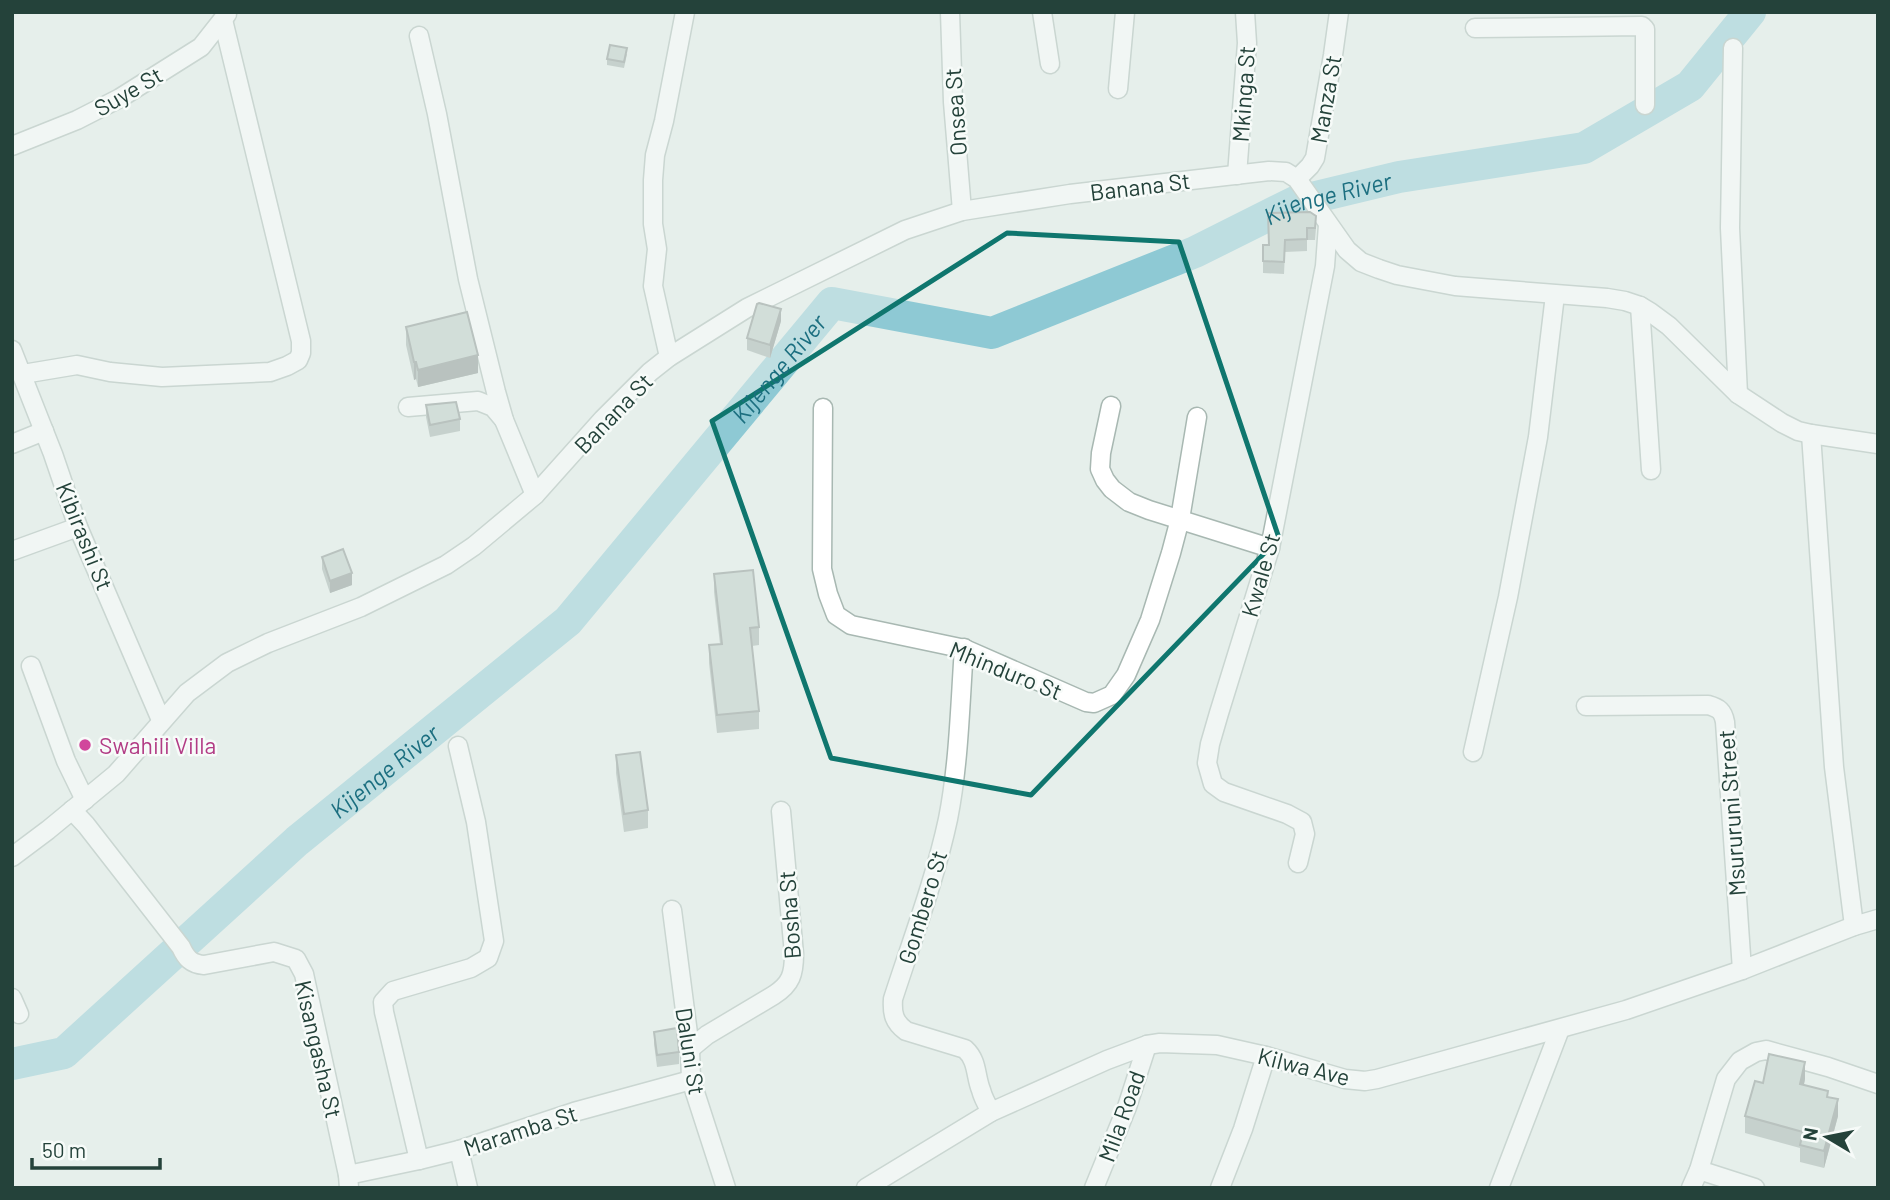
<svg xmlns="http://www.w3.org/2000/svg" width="1890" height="1200" font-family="Barlow,sans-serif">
	<rect width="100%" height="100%" fill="#e6efeb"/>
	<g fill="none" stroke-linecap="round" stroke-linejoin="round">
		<path stroke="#8ec9d4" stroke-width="32" id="s1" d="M12 1064 64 1053 297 841 568 621 832 303 992 333 1195 252 1295 202 1399 177 1584 148 1690 86 1750 12"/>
		<g stroke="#a8b8b2" stroke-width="21">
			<g id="minor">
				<polyline points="950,12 953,102 962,211"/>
				<polyline points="1042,12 1050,64"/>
				<polyline points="1475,28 1642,26 1645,29 1645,105"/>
				<polyline points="419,36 437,114 468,279 496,392 504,420 535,495"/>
				<polyline points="1733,48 1730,228 1738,394"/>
				<polyline points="1118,89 1125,12"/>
				<polyline points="12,146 77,120 120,98 201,47 227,14"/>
				<polyline points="1237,175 1247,43 1245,12"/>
				<polyline points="1297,179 1310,166 1315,158 1333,55 1339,12"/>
				<polyline points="1640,306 1651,470"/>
				<polyline points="12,350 53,454 78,527 161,720"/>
				<polyline points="669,357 653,286 657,249 653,224 653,180 655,155 664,121 685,12"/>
				<polyline points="23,374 77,365 110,372 162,377 270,372 287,366 298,360 301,353 301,341 223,20"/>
				<polyline points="1111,406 1101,453 1100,469 1105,480 1112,489 1129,502 1149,510 1270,548"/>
				<polyline points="408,407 478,401 493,407 504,420"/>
				<polyline points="823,408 822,569 828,594 836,615 851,625 965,649 1086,702 1094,703 1112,695 1126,675 1150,620 1171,553 1180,519 1197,417"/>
				<polyline points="1811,434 1834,767 1854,926"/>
				<polyline points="12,444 44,431"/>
				<polyline points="12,551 78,527"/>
				<path d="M964 648C960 705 959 763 948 819 935 880 912 940 893 999 892 1014 894 1022 906 1031L965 1049C978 1061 975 1075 981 1090 983 1098 987 1105 991 1112"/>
				<polyline points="31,666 66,761 85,800"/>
				<path d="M1586 706 1708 705C1719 708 1723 711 1725 722L1742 970"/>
				<polyline points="1473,752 1508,597 1538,437 1555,295"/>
				<path d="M72 810 86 825 181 947C186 958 191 964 204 965L274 952 296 959 304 974 348 1175 349 1188"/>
				<polyline points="12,857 48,830 116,774 187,693 227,663 268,643 361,607 446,565 474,546 535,495 603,419 650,372 669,357 747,308 905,230 962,211 1070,194 1269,171 1286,172 1297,179 1347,250 1361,262 1379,269 1397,275 1455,286 1607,298 1625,301 1640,306 1650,312 1669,326 1738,394 1782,423 1798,431 1811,434 1878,444"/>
				<polyline points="1298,863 1305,834 1302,822 1287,814 1224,792 1213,784 1207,763 1210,744 1219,713 1270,548 1325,266 1328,225"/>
				<polyline points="672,910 690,1049 691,1080 726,1188"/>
				<polyline points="12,998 19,1014"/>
				<path d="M690 1049 707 1035 774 995C791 984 794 974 794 954L781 811"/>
				<polyline points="459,1150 468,1188"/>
				<polyline points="419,1160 384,1012 383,1002 393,991 471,968 488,958 494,941 476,822 458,746"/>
				<polyline points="1699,1170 1755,1188"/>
				<polyline points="348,1175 419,1160 459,1150 574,1112 691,1080"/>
				<polyline points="866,1188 991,1112 1107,1060 1147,1045 1160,1043 1217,1045 1266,1056 1345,1079 1365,1081 1377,1079 1626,1010 1742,970 1854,926 1878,919"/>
				<polyline points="1094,1188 1127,1107 1147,1045"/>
				<polyline points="1220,1188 1243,1129 1266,1056"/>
				<polyline points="1499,1188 1560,1029"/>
				<polyline points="1691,1188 1699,1170 1726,1079 1740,1061 1756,1052 1766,1050 1828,1067 1878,1084"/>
			</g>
		</g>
		<use href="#minor" stroke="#fff" stroke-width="18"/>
	</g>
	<g fill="#a1aea9">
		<polygon points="627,54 624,68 607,65 607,59"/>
		<polygon points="1310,212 1316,228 1315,240 1307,240 1307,251 1285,252 1284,274 1263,273 1263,245 1268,245"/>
		<polygon points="781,321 770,358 747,350 747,338"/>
		<polygon points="406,327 478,373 418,387 416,379 414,380 406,345"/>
		<polygon points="426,405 460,419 460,431 430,437 426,417"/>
		<polygon points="322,557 352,585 330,593 322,569"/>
		<polygon points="714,574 759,627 759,645 752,646 759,711 759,729 717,733 709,663 709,645 720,644 714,592"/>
		<polygon points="616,755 648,810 648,828 624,832 616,773"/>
		<polygon points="654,1032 679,1052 679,1064 657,1067 654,1044"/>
		<polygon points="1805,1079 1804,1085 1828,1097 1838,1116 1824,1168 1800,1162 1800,1148 1745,1133 1745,1116 1763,1083"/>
	</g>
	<g fill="#838d89">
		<polygon points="781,309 781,321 770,358 770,345"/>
		<polygon points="478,355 478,373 418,387 418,370"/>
		<polygon points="414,362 416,362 416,379 414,380"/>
		<polygon points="352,573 352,585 330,593 330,581"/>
		<polygon points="1805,1062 1805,1079 1800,1101 1800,1084"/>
		<polygon points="1838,1099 1838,1116 1824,1168 1824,1151"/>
	</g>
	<g fill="#bbcac4" stroke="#838d89" stroke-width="2">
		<polygon points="610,45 627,48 624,62 607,59"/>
		<polygon points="1310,212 1316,216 1315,228 1307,228 1307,239 1285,240 1284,262 1263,261 1263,245 1269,245 1268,213"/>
		<polygon points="759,303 781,309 770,345 747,338 757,304"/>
		<polygon points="467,312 478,355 418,370 416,362 414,362 406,327"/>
		<polygon points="456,402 460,419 430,425 426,405"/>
		<polygon points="343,549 352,573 330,581 322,557"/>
		<polygon points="753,570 759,627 750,628 759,711 717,715 709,645 722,644 714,574"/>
		<polygon points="640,752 648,810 624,814 616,755"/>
		<polygon points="677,1028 679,1052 657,1055 654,1032"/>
		<polygon points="1769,1054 1805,1062 1800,1084 1828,1091 1827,1097 1838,1099 1824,1151 1800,1145 1803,1132 1745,1116 1755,1081 1763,1083"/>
	</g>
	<path d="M0 0H1890V1200H0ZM1007 233 1179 242 1279 538 1031 795 831 758 712 421Z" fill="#e6efeb" fill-opacity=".55" fill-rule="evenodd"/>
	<path fill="none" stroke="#0f766e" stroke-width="5" stroke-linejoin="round" d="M1007 233 1179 242 1279 538 1031 795 831 758 712 421Z"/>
	<circle fill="#d1479c" stroke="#f7fbf9" stroke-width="2.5" cx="85" cy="745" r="7"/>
	<g text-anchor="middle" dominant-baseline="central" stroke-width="5" stroke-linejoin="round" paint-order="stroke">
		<g font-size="23" fill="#24423a" stroke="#f7fbf9">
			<text transform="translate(128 91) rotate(-30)">Suye St</text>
			<text transform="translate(1243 94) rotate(-86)">Mkinga St</text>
			<text transform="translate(1325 99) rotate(-80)">Manza St</text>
			<text transform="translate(955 112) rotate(-94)">Onsea St</text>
			<text transform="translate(1140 186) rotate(-7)">Banana St</text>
			<text transform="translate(613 413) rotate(-46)">Banana St</text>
			<text transform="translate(85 536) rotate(68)">Kibirashi St</text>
			<text transform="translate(1260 575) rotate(-74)">Kwale St</text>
			<text transform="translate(1006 670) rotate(22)">Mhinduro St</text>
			<text transform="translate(1731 813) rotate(-94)">Msururuni Street</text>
			<text transform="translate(922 907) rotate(-73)">Gombero St</text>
			<text transform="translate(789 915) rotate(-94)">Bosha St</text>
			<text transform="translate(319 1049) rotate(77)">Kisangasha St</text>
			<text transform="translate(691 1051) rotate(81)">Daluni St</text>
			<text transform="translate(1304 1066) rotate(14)">Kilwa Ave</text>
			<text transform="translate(1121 1116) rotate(-70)">Mila Road</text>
			<text transform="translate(520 1130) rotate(-18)">Maramba St</text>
		</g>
		<g font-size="23" fill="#b23c85" stroke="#f7fbf9" text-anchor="start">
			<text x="99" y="745">Swahili Villa</text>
		</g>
		<g font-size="24" font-style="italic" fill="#1c6f80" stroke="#f7fbf9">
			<text stroke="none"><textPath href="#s1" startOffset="1656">Kijenge River</textPath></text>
			<text stroke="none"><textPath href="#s1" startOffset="1046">Kijenge River</textPath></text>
			<text stroke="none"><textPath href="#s1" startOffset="480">Kijenge River</textPath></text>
		</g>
	</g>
	<rect width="1890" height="1200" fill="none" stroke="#24423a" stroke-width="28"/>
	<g transform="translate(1827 1137) rotate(280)" stroke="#f7fbf9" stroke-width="5" paint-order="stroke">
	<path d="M0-5L12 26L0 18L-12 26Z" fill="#24423a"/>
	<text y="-10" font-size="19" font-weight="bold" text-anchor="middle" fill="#24423a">N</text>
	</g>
	<path d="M32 1158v10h128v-10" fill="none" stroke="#24423a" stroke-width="3.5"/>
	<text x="42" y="1158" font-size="21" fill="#24423a" stroke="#f7fbf9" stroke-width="5" paint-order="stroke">50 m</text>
</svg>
